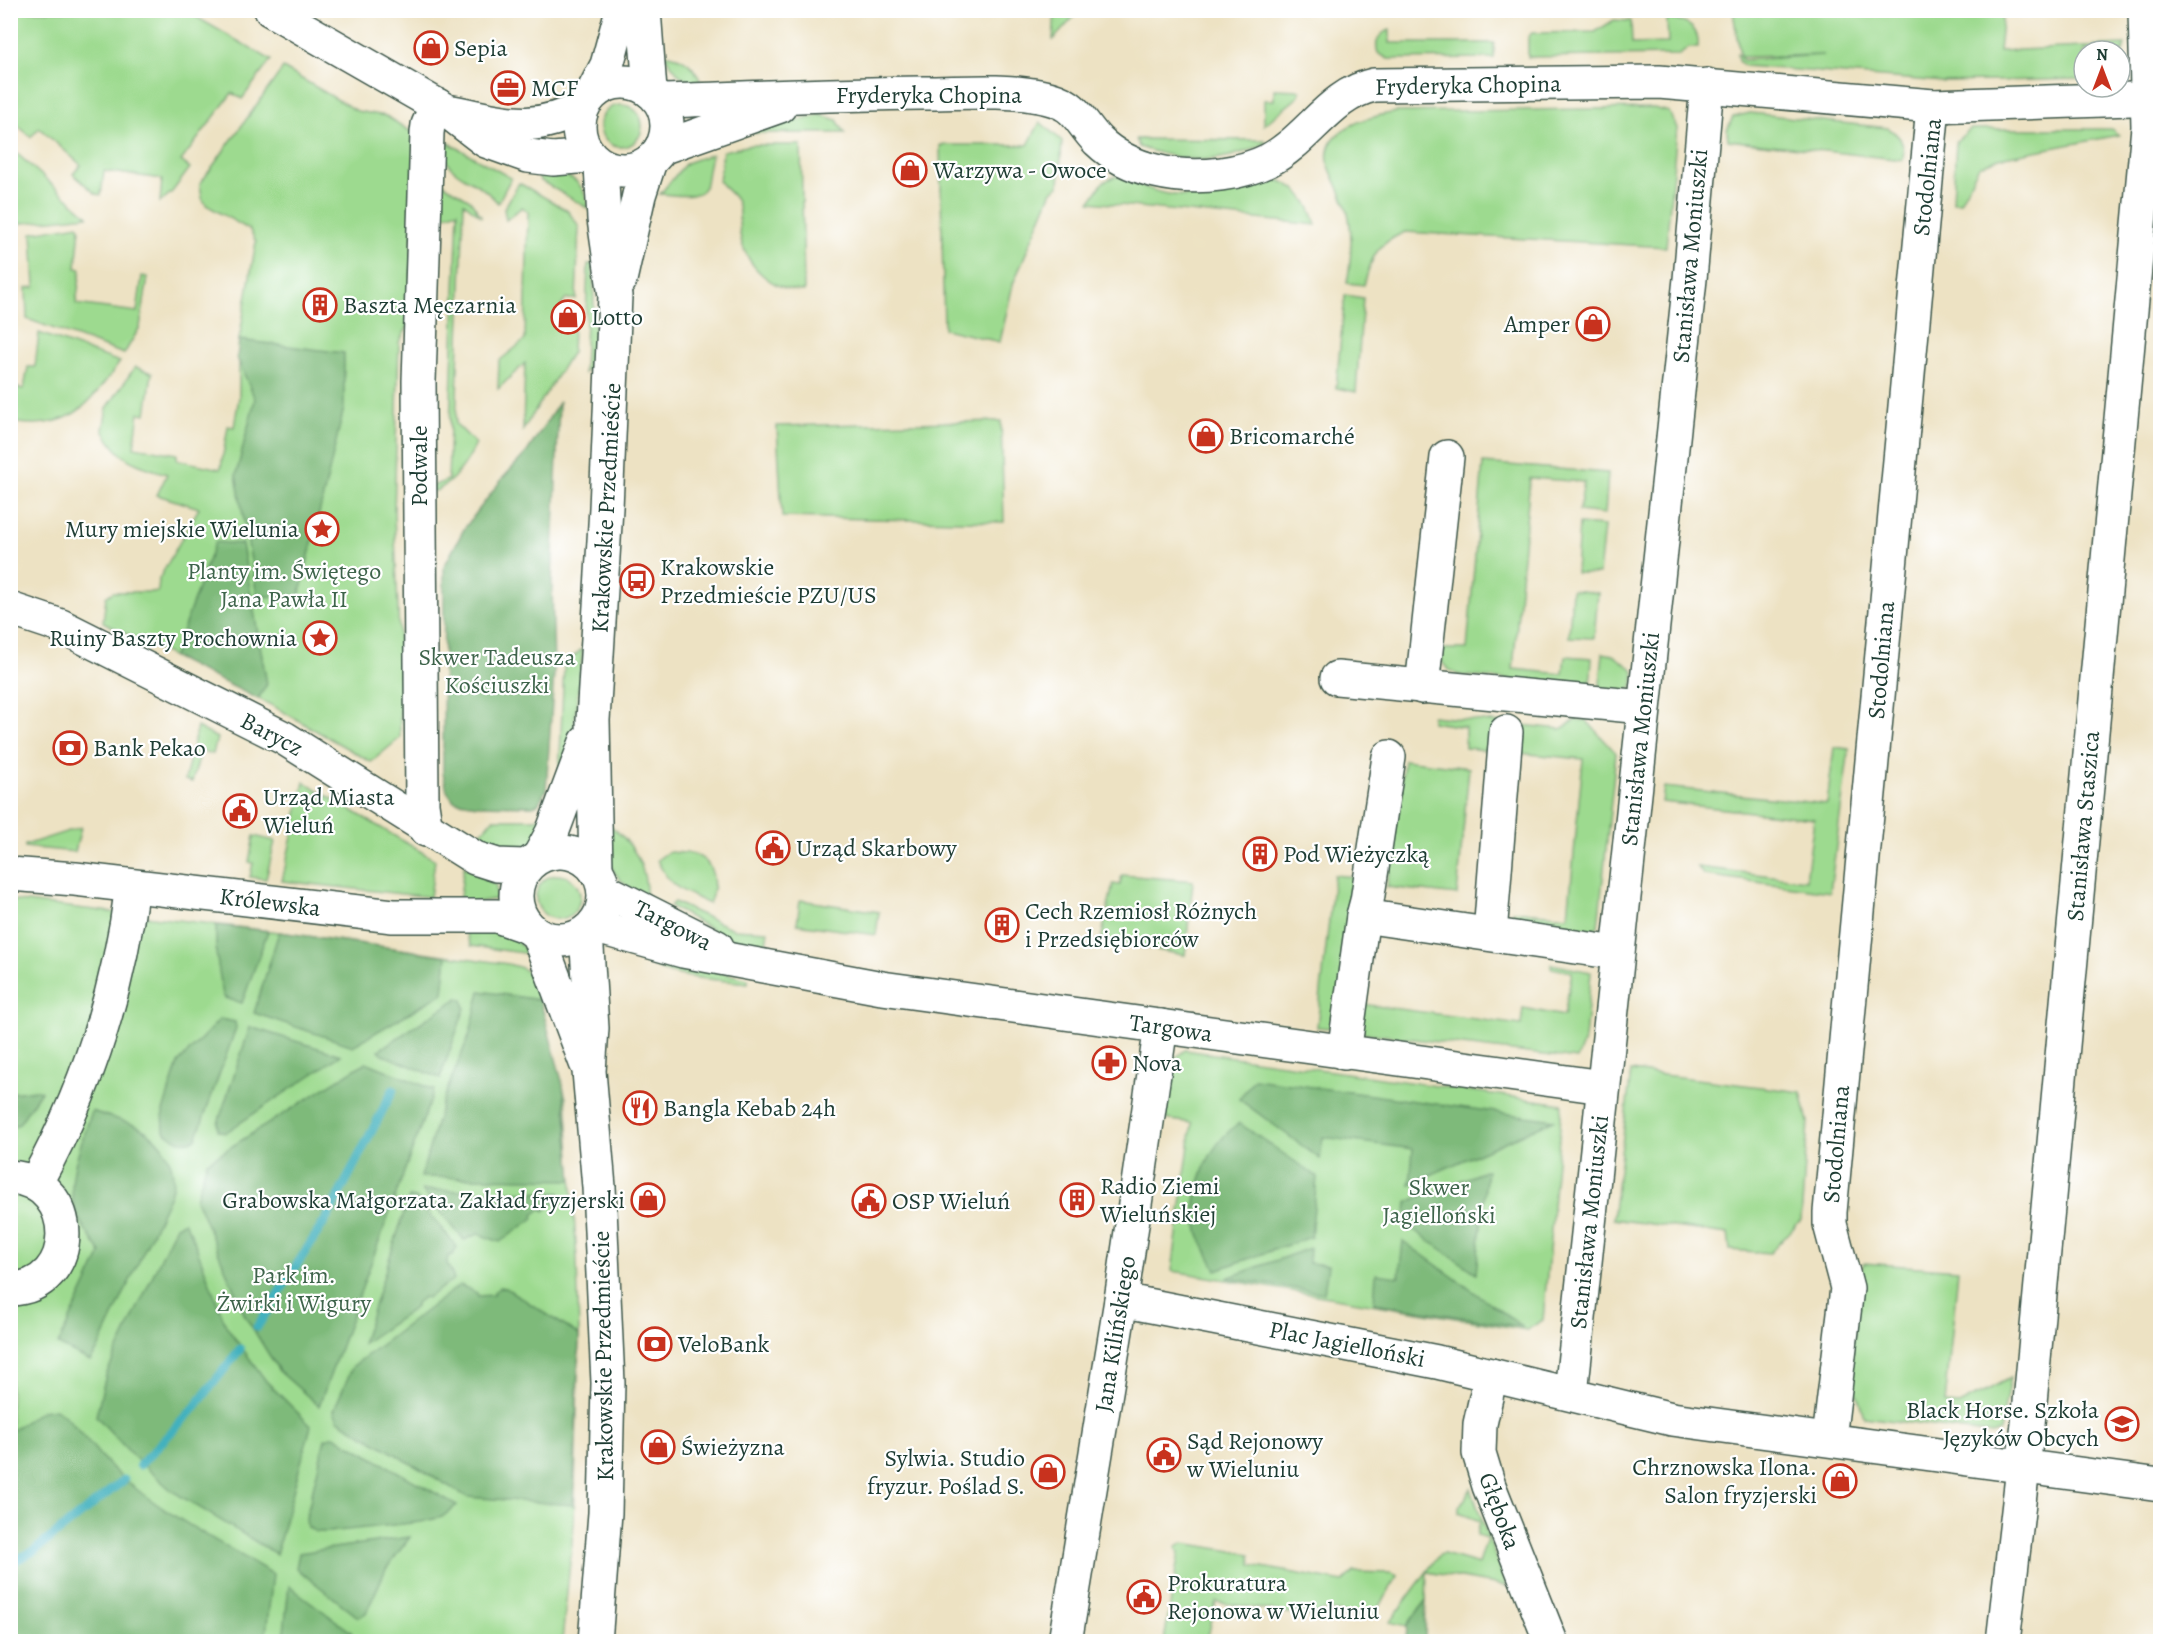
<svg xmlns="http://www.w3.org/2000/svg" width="2171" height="1652" font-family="Alegreya,serif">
	<rect width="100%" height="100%" fill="#fff"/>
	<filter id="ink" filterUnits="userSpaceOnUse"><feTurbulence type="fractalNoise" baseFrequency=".0167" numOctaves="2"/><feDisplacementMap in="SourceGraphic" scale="12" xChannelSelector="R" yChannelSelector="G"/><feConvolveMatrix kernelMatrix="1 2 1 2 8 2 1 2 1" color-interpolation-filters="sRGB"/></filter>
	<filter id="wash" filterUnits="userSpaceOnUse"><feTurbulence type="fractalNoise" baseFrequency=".008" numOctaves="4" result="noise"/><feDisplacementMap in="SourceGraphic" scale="24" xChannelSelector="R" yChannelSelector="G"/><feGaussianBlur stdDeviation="1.35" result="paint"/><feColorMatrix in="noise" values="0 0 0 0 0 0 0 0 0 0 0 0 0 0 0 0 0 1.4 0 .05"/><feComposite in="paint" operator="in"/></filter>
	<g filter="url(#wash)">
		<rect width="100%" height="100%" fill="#ede2c3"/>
		<g fill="#9dda8f" stroke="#5e8c62" stroke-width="1.5" fill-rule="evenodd">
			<polygon points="10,11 186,11 271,60 242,99 232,93 181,161 190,168 172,192 160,202 162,179 104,171 101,195 96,194 73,174 81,165 39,128 31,137 11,120"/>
			<polygon points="1055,11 1074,11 1073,18 1053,40"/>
			<path d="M1733 11H2003L1999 51 2125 45 2120 61V51H2084V79L1943 82 1745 66 1738 61 1737 54 1740 56ZM1823 55 1743 60 1741 58V57Z"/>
			<path d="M1670 19C1688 22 1700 28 1698 48H1689L1679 55 1528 57V37L1532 33 1595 32 1614 20 1631 21 1632 44 1668 43 1667 20Z"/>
			<path d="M1390 30V43H1494V58L1388 59 1378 53C1374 42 1379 33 1390 30Z"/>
			<path d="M663 54C684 56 697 66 702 87L679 75Z"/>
			<path d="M283 68 357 111 386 116 415 134 410 323 399 342 394 513 400 658V738L371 762 273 706 103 622 106 597 113 592H158L159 579 199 508 157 495 167 474C134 464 120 461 103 430L107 408 135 367 152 373 146 414 139 413 134 447 177 454V460L220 469 221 467 228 426 234 427 239 397V340L256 242 250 230 206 205 202 198 200 184Z"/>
			<polygon points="1274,89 1300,90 1298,97 1264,125 1264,100 1274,100"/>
			<circle cx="621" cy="126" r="21"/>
			<path d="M1654 108 1669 112 1677 128 1666 247 1405 232C1375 245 1373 255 1364 285L1347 283C1351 261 1353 241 1349 218 1346 200 1335 183 1329 166 1318 128 1372 116 1397 112Z"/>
			<path d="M1750 113 1888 128C1902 137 1905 144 1903 160L1728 140 1727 130 1733 117Z"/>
			<polygon points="821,115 837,120 845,133 744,133"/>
			<polygon points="1040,122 1062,141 1059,186 1052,191 1013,284 1000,342 944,329 940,145 1028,145"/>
			<polygon points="1971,129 2111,129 2119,135 1999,158 1979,166 1960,202 1953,202 1956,141"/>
			<path d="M442 139 511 178 498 203C474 173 442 181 442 139Z"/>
			<path d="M1136 139 1265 140V144C1214 166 1190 163 1139 147Z"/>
			<path d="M751 145H801L804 291C772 291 745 266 740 234 738 223 741 213 737 202 733 193 724 189 719 181L723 151Z"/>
			<polygon points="14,151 88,216 16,224"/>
			<path d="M712 154C708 164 708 173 706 183 703 202 673 194 660 194L686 163Z"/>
			<path d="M536 173C566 173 584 176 589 209L541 181Z"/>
			<path d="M1116 176C1131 179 1144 188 1159 192 1186 199 1221 196 1248 189 1257 187 1264 180 1273 178 1298 186 1309 200 1316 225L1090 202 1103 182Z"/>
			<path d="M439 181 470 200 482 217 464 203 456 424 476 444C467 463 455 481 436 491L427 488 448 480 458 211 435 219Z"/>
			<polygon points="519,183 567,210 579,226 576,299 566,299 561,306 560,328 573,329 572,352 523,430 525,363 498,389 499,361 525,340 528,212 522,207 506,220 504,209"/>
			<polygon points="78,225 80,228 76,268 81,269 76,304 137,312 142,276 148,277 140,327 124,354 27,319 26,288 35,287 32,233"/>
			<polygon points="588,264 593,264 595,356 594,362 584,373"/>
			<polygon points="1345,295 1363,298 1356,392 1336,388"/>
			<path d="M39 333 120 362C88 405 72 432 11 422V387L24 389 28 367H35Z"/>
			<polygon points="1001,421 1004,522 782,517 777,426"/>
			<path d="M1483 463 1608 473 1605 514 1579 511 1584 482 1530 478 1513 669 1563 674 1565 656 1592 658 1590 688 1459 675C1445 669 1441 664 1439 649H1467Z"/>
			<polygon points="1579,524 1604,526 1599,574 1576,573"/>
			<polygon points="1572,590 1598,593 1594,638 1569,637"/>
			<polygon points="583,648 574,726 559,779 564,665"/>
			<polygon points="1603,653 1613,655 1634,670 1633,685 1627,693 1603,691 1600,684"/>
			<polygon points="1432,716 1561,729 1576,720 1586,720 1616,753 1598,926 1591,931 1512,923 1513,911 1568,916 1583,759 1465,748 1465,727 1432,722"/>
			<polygon points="197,727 217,738 213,754 201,751 192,782 185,780"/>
			<polygon points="1834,747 1849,749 1830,892 1704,875 1697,867 1806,880 1814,819 1662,802 1664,787 1827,804"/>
			<polygon points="1404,760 1469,768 1457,895 1387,887"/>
			<polygon points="304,782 435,860 430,897 282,881"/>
			<path d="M546 814C543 821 540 833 535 840 519 858 491 847 472 843L493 819H536Z"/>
			<path d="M606 823C632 840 648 867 646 899 607 874 608 867 606 823Z"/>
			<polygon points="81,827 75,852 25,847 25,845"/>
			<polygon points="254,836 275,841 266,879 250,877 253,863 249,862"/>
			<path d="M668 852C675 853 684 852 692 854 716 860 717 886 709 904 682 890 671 890 657 860Z"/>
			<polygon points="464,866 496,885 496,899 459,905"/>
			<polygon points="1122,875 1193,881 1185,955 1101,940 1113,884 1120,885"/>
			<polygon points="1334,875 1366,878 1336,1020 1328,1028 1317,1027"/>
			<circle cx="558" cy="897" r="22"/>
			<polygon points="10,900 279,932 508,964 522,968 532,976 566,1098 577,1259 579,1335 574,1523 562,1641 11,1641"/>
			<polygon points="800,900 879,912 876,935 797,924"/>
			<polygon points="674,902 733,929 768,931 765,951 727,938 670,906"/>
			<polygon points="473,924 514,939 530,954 471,946 463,926"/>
			<path d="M650 954 748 979V983C725 980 661 978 648 962Z"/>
			<polygon points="1551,964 1591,972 1585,1039 1577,1059 1364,1033 1358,1027 1361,1004 1521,1025 1523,1008 1564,1016 1572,972 1551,968"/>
			<polygon points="1185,1050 1562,1104 1543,1320 1527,1330 1172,1271 1192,1123 1165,1119 1175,1058"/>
			<polygon points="1631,1071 1801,1092 1808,1122 1801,1220 1770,1253 1730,1250 1728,1234 1613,1219"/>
			<polygon points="1863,1263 1958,1270 1945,1404 1959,1405 2010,1378 2000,1431 1993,1434 1864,1417 1857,1394 1848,1392"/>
			<polygon points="1471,1489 1506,1586 1427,1572 1426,1600 1407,1626 1390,1622 1439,1555 1444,1554 1479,1564 1487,1538 1477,1535 1480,1521 1459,1513 1459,1507"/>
			<polygon points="1183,1543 1250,1554 1251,1565 1343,1582 1354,1572 1391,1573 1398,1576 1372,1617 1324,1610 1309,1616 1216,1602 1207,1641 1164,1641 1179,1552 1176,1548"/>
		</g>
		<g fill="#7eba7a" stroke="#4e7c57" stroke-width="1.5">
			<polygon points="239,340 344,353 344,408 299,598 257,596 236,475 255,399 237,358"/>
			<polygon points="559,403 552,583 554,673 546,790 538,804 533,806 477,805 454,801 447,791 443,773 444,567 464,529 502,479 527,452"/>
			<polygon points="215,542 242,544 267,684 258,699 173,657"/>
			<polygon points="216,925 268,931 242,1003 225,998 223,995 216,953"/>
			<polygon points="279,932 447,956 443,993 353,1046 254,1013"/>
			<polygon points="480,991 540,1000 563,1085 572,1180 421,1177 442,1103 470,1033"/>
			<polygon points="458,998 463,1000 465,1008 440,1078 383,1055 379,1050"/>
			<path d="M220 1019 235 1022 236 1028 196 1139C182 1145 175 1140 164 1131L163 1111 178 1063Z"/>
			<polygon points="250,1027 341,1055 225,1133 218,1130 218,1123"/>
			<polygon points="366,1062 434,1090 319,1406 279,1371 245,1316 196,1199 207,1162"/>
			<polygon points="1254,1079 1554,1120 1410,1184 1413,1149 1323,1137 1320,1159 1239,1099"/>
			<polygon points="36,1090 41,1091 19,1124 11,1128 11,1093"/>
			<path d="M92 1111C106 1116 123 1120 137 1126 163 1139 180 1167 170 1195L97 1351 90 1361 58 1345 101 1253C93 1241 84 1229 78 1217 62 1183 82 1144 92 1111Z"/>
			<path d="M1239 1123 1317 1177 1311 1237 1216 1270C1210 1257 1202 1244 1198 1231 1187 1194 1208 1145 1239 1123Z"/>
			<polygon points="1487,1170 1476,1273 1405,1224 1407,1202"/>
			<polygon points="422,1190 560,1193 560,1198 544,1211 542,1208 533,1215 534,1218 500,1242 478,1234 464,1240"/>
			<polygon points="409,1197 416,1198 457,1247 453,1255 448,1256 447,1263 454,1279 427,1298 424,1297 416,1303 416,1307 362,1344"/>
			<polygon points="184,1222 191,1233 226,1326 266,1381 311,1426 276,1554 172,1491 133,1456 96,1416 106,1375 176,1226"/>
			<polygon points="1403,1241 1523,1327 1374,1303 1376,1274 1399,1277"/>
			<polygon points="1310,1248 1309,1263 1328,1265 1324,1293 1227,1278"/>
			<polygon points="460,1285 477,1293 478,1296 494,1295 494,1292 500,1287 506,1288 579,1335 573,1505 467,1497 338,1420 334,1411 336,1405 353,1366"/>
			<path d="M56 1409C81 1427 96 1455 119 1475 165 1515 221 1543 273 1574L265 1641H11V1431L41 1411Z"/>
			<polygon points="334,1436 457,1505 442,1517 421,1522 328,1532 316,1532 307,1527 306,1518 325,1439"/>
			<polygon points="410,1537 386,1569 366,1613 358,1617 296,1568 299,1553"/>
			<polygon points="289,1586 351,1632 356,1641 283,1641"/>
			<polygon points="1426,1600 1425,1641 1406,1641 1407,1626"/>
		</g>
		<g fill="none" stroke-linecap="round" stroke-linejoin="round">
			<g stroke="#42b1be" stroke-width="9">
				<polyline points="257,1327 328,1216 393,1090"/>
				<polyline points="140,1465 195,1407 240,1349"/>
				<polyline points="10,1563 34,1551 124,1480"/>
			</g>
		</g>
	</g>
	<g filter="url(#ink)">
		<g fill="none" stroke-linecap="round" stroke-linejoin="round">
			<g stroke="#3e5649" stroke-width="36">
				<g id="minor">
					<polyline points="271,10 447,111 486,141 528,156 553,159 590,156"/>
					<polyline points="644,10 650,91"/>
					<circle cx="623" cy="126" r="44"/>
					<polyline points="593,92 607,65 622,10"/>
					<path d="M660 101C747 98 835 94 922 93 961 93 1001 89 1039 96 1078 103 1076 118 1098 141 1129 171 1179 180 1221 174 1236 172 1255 167 1269 160 1308 140 1330 94 1374 85L1659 82 1933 106 2160 98"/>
					<path d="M452 112C505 122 532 134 583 107"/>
					<polyline points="661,148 780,106"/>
					<polyline points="620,280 639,195 650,161"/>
					<polyline points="10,609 61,626 284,738 475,858 497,865 526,866"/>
					<polyline points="1337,678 1643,707"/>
					<polyline points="1422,687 1447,457"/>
					<polyline points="426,830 422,804 419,381 427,133 428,125 437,105"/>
					<circle cx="560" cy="896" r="44"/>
					<polyline points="540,855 552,833 586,742"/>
					<polyline points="596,871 593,720 606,508 615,296 604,219 601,165"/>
					<polyline points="10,874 75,879 393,916 497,916 528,927"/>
					<polyline points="604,890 717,947"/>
					<polyline points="1363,916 1617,953"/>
					<polyline points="593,926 683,951 882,988 1603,1087"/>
					<polyline points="586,932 592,1028 589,1071 599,1187 608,1383 605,1513 595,1642"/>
					<polyline points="1490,934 1506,732"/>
					<polyline points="538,935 586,1063"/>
					<polyline points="1344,1053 1363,916 1367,901 1389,757"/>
					<path d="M10 1177C81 1182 80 1288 10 1289"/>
					<path d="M35 1184C86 1092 119 990 132 886"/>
					<polyline points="1121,1300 1437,1362 1672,1419 2160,1485"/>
					<polyline points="1491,1375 1480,1424 1479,1453 1489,1486 1551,1642"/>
					<polyline points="1571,1393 1690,279 1707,85"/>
					<polyline points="1829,1439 1847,1288 1830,1224 1830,1212 1933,106"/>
					<polyline points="1065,1642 1121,1300 1161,1026"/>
					<polyline points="2003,1642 2028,1424 2148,127 2145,10"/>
				</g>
			</g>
			<use href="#minor" stroke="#fff" stroke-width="33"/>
		</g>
	</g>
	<defs>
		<g id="shop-ring" transform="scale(1.725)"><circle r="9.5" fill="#fff" stroke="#c8321e" stroke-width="1.5"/><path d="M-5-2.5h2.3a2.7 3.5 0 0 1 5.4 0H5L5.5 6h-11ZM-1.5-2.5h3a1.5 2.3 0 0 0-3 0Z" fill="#c8321e"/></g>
		<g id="office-ring" transform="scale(1.725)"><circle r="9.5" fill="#fff" stroke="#c8321e" stroke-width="1.5"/><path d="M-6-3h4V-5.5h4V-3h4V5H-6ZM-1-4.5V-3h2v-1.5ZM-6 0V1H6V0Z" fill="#c8321e"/></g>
		<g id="building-ring" transform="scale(1.725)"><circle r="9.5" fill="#fff" stroke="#c8321e" stroke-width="1.5"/><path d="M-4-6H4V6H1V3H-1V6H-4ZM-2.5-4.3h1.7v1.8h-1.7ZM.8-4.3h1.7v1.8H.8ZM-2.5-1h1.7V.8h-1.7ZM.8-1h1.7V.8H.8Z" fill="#c8321e"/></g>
		<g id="sight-ring" transform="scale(1.725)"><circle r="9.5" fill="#fff" stroke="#c8321e" stroke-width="1.5"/><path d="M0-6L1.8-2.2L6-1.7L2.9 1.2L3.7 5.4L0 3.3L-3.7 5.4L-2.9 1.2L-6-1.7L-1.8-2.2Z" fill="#c8321e"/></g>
		<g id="bus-ring" transform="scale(1.725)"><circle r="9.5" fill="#fff" stroke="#c8321e" stroke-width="1.5"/><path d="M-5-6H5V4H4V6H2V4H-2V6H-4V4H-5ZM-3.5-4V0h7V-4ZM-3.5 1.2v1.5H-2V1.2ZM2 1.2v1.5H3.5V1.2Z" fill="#c8321e"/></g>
		<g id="bank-ring" transform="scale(1.725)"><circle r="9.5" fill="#fff" stroke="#c8321e" stroke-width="1.5"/><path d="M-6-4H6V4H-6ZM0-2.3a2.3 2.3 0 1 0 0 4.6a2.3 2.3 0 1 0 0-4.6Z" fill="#c8321e"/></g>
		<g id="civic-ring" transform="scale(1.725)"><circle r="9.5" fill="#fff" stroke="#c8321e" stroke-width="1.5"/><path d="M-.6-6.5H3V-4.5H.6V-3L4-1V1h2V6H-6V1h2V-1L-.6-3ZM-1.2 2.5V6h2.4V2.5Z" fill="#c8321e"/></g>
		<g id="pharmacy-ring" transform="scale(1.725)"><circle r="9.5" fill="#fff" stroke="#c8321e" stroke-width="1.5"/><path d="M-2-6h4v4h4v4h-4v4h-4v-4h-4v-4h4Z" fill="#c8321e"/></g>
		<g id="restaurant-ring" transform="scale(1.725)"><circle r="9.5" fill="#fff" stroke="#c8321e" stroke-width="1.5"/><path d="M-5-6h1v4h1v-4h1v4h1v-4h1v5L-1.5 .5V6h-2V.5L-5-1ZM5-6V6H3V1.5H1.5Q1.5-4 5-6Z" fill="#c8321e"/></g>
		<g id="school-ring" transform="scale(1.725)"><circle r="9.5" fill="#fff" stroke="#c8321e" stroke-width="1.5"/><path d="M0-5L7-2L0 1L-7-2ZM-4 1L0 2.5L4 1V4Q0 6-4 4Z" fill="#c8321e"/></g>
	</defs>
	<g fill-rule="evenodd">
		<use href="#shop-ring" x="431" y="48"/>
		<use href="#office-ring" x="508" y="88"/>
		<use href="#shop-ring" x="910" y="170"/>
		<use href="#building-ring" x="320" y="305"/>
		<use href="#shop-ring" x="568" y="317"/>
		<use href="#shop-ring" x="1593" y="324"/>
		<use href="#shop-ring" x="1206" y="436"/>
		<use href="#sight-ring" x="322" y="529"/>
		<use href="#bus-ring" x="637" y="581"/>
		<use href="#sight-ring" x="320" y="638"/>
		<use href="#bank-ring" x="70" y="748"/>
		<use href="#civic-ring" x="240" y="811"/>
		<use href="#civic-ring" x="773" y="848"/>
		<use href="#building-ring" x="1260" y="854"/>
		<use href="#building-ring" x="1002" y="925"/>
		<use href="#pharmacy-ring" x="1109" y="1063"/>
		<use href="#restaurant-ring" x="640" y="1108"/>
		<use href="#shop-ring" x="648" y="1200"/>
		<use href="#building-ring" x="1077" y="1200"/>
		<use href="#civic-ring" x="869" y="1201"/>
		<use href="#bank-ring" x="655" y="1344"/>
		<use href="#school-ring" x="2122" y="1424"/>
		<use href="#shop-ring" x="658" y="1447"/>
		<use href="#civic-ring" x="1164" y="1455"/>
		<use href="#shop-ring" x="1048" y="1472"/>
		<use href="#shop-ring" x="1840" y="1481"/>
		<use href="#civic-ring" x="1144" y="1597"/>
	</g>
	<g text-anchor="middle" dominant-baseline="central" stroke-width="4.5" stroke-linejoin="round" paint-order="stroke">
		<g font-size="24" fill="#1f3d34" stroke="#fff" text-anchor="start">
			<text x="454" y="48">Sepia</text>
			<text x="531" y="88">MCF</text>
			<text x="933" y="170">Warzywa - Owoce</text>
			<text x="343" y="305">Baszta Męczarnia</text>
			<text x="591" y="317">Lotto</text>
			<text x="1570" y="324" text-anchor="end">Amper</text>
			<text x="1229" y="436">Bricomarché</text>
			<text x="299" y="529" text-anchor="end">Mury miejskie Wielunia</text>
			<text x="660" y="567">Krakowskie<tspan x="660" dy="28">Przedmieście PZU/US</tspan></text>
			<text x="297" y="638" text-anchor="end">Ruiny Baszty Prochownia</text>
			<text x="93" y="748">Bank Pekao</text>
			<text x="263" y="797">Urząd Miasta<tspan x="263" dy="28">Wieluń</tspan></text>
			<text x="796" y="848">Urząd Skarbowy</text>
			<text x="1283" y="854">Pod Wieżyczką</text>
			<text x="1025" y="911">Cech Rzemiosł Różnych<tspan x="1025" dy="28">i Przedsiębiorców</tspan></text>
			<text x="1132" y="1063">Nova</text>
			<text x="663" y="1108">Bangla Kebab 24h</text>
			<text x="1100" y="1186">Radio Ziemi<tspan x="1100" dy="28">Wieluńskiej</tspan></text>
			<text x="625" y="1200" text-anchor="end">Grabowska Małgorzata. Zakład fryzjerski</text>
			<text x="892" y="1201">OSP Wieluń</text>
			<text x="678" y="1344">VeloBank</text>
			<text x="2099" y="1410" text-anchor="end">Black Horse. Szkoła<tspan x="2099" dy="28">Języków Obcych</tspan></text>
			<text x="1187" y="1441">Sąd Rejonowy<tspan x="1187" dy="28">w Wieluniu</tspan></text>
			<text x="681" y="1447">Świeżyzna</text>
			<text x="1025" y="1458" text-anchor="end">Sylwia. Studio<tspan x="1025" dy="28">fryzur. Poślad S.</tspan></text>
			<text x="1817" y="1467" text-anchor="end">Chrznowska Ilona.<tspan x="1817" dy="28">Salon fryzjerski</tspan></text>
			<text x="1167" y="1583">Prokuratura<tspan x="1167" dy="28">Rejonowa w Wieluniu</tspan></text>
		</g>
		<g font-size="24" fill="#1f3d34" stroke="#fff">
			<text transform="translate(1468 85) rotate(-1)">Fryderyka Chopina</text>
			<text x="929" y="95">Fryderyka Chopina</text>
			<text transform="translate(1927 177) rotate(-84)">Stodolniana</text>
			<text transform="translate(1690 256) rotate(-85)">Stanisława Moniuszki</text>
			<text transform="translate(419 466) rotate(-90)">Podwale</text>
			<text transform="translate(606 508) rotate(-87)">Krakowskie Przedmieście</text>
			<text transform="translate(1881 660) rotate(-85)">Stodolniana</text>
			<text transform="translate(272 734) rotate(28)">Barycz</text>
			<text transform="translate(1640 739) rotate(-84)">Stanisława Moniuszki</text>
			<text transform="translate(2083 826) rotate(-85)">Stanisława Staszica</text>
			<text transform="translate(270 902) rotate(7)">Królewska</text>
			<text transform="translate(673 925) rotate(27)">Targowa</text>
			<text transform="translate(1171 1028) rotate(8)">Targowa</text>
			<text transform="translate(1836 1144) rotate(-85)">Stodolniana</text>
			<text transform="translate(1589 1222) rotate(-84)">Stanisława Moniuszki</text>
			<text transform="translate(1115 1334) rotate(-81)">Jana Kilińskiego</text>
			<text transform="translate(1347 1344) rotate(11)">Plac Jagielloński</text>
			<text transform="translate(603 1356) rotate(-91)">Krakowskie Przedmieście</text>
			<text transform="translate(1500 1511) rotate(70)">Głęboka</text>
		</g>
		<g font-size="24" fill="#3e644b" stroke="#fff">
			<text x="284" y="571">Planty im. Świętego<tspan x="284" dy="28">Jana Pawła II</tspan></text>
			<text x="497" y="657">Skwer Tadeusza<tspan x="497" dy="28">Kościuszki</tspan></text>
			<text x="1439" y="1187">Skwer<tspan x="1439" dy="28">Jagielloński</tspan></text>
			<text x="294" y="1275">Park im.<tspan x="294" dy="28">Żwirki i Wigury</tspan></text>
		</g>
	</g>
	<rect width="2171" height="1652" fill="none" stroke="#fff" stroke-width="36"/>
	<g transform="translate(2102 69)"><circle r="28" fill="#ffffff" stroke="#a5b1ae" stroke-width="1.5"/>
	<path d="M0-4.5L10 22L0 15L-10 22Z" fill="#c8321e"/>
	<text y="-9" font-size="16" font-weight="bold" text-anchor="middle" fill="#1f3d34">N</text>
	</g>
</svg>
